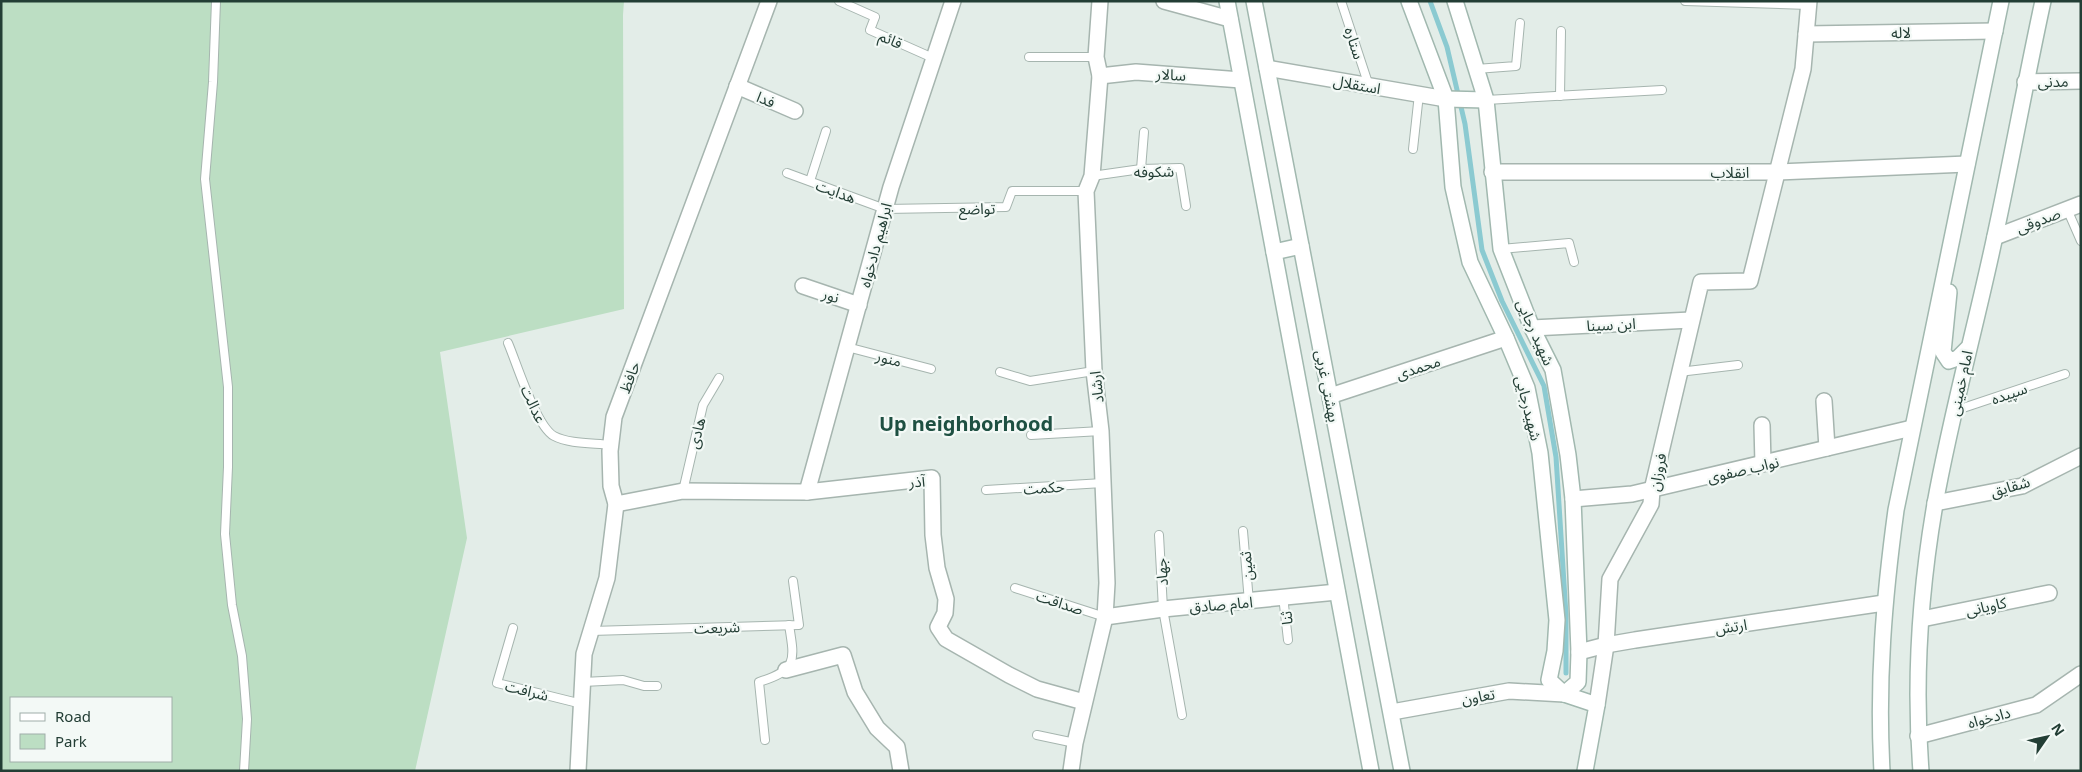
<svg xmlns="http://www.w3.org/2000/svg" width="2082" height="772" font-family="'Noto Sans','Noto Sans Arabic',sans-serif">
	<rect width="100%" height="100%" fill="#e3ede8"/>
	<path fill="#bcdec3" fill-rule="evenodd" d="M1 1H624L623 15 624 309 440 352 467 538 415 771H1ZM11 698H171V761H11Z"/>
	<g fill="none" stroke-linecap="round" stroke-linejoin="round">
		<polyline stroke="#8bcad1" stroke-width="5" points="1430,1 1447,47 1465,124 1482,250 1502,301 1544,386 1556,457 1566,615 1566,673"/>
		<g stroke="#a6b5af" stroke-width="10">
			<g id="lane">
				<polyline points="216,1 213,82 205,179 228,387 228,467 225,534 232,605 242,656 247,719 244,771"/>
				<polyline points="839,1 875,17 870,30 933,58"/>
				<polyline points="1341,1 1369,86"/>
				<polyline points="1685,1 1809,5"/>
				<polyline points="1029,57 1096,57"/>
				<polyline points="1476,69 1516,66 1520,23"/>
				<polyline points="1560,96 1561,31"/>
				<polyline points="1486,100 1662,90"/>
				<polyline points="1413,149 1419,94"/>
				<polyline points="1141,169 1144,132"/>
				<polyline points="787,173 885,209 1006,207 1012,191 1086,191"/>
				<polyline points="1092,176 1141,169 1180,168 1186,206"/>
				<polyline points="810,181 826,131"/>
				<polyline points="2067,209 2081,241"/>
				<polyline points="1501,249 1569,243 1574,262"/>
				<path d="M508 343C517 364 536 426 554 436 569 444 593 443 610 445"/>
				<polyline points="847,347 931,369"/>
				<polyline points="1000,372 1030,381 1094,371"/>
				<polyline points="1679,372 1738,365"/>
				<polyline points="1954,411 2065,374"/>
				<polyline points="1031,435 1101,431"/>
				<polyline points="986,490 1103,483"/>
				<polyline points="683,491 703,405 719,378"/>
				<polyline points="1243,531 1249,602"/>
				<polyline points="1159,535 1163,609 1182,715"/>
				<polyline points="1015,588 1105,617"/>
				<polyline points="1283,596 1288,640"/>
				<polyline points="513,628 497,683 582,704"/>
				<polyline points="591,631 799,625 793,581"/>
				<polyline points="583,682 623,680 644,686 657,686"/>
				<polyline points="1037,735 1075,743"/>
				<path d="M765 740 759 682C797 670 795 661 789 625"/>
			</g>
		</g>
		<g stroke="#a6b5af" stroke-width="18">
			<g id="street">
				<polyline points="1164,1 1230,19"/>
				<polyline points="1806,34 1995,31"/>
				<polyline points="1267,68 1446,99"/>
				<polyline points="1100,76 1136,72 1241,80"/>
				<polyline points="2025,82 2081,81"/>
				<polyline points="737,86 795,111"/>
				<polyline points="1492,172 1777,172 1967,164"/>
				<polyline points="1995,237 2081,204"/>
				<polyline points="803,286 859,305"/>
				<polyline points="1532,328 1691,320"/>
				<polyline points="1330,396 1506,338"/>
				<polyline points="1824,401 1827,448"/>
				<polyline points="1762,425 1763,464"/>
				<polyline points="807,492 891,187 953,1"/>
				<polyline points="1573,499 1632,494 1912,428"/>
				<polyline points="1935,503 2022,486 2081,456"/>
				<polyline points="616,504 683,491 807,492 932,478 933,535 937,568 946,599 945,613 938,627 946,639 1009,675 1037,689 1084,702"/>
				<polyline points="1105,617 1163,609 1337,592"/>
				<polyline points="1922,619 2049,593"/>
				<polyline points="1579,652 1606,645 1635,640 1884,603"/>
				<polyline points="786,670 843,655 855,692 877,728 897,747 901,771"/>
				<polyline points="1597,705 1606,645 1610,579 1651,504 1652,490 1701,282 1750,281 1803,69 1809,1"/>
				<polyline points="1392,712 1509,691 1564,694"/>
				<polyline points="1918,736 2036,705 2081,674"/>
				<polyline points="578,771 584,654 607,578 616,504 611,486 610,451 614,417 769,1"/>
				<polyline points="1071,771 1075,743 1105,617 1107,583 1101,431 1094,371 1086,191 1092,176 1100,76 1096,57 1100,1"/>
			</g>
		</g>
		<g stroke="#a1b8af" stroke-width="18">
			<g id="secondary">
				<polyline points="1227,1 1371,771"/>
				<polyline points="1254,1 1402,771"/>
				<polyline points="1409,1 1446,99 1453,187 1470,262 1506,338 1527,388 1540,453 1557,620 1555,651 1549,680 1564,694 1597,705 1585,771"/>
				<polyline points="1455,1 1486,100 1501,249 1532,328 1553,370 1568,455 1573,499 1579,652 1578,682 1564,694"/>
				<polyline points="1446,99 1486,100"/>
				<polyline points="1274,252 1301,246"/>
				<polyline points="1949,292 1943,352 1949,361 1958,358 1967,349"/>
				<path d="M1882 771C1877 682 1884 598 1896 510L2001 1"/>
				<path d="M1921 771C1914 683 1920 591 1935 504 1951 414 1976 326 1995 236 2012 158 2026 79 2043 1"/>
			</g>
		</g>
		<use href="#lane" stroke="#fff" stroke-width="8"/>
		<use href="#street" stroke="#fff" stroke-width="15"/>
		<use href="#secondary" stroke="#fff" stroke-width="15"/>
	</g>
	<g text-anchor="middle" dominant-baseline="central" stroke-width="4.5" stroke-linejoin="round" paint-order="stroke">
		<g font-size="15" fill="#233e35" stroke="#f3f9f6">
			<text transform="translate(1901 32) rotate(-1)">لاله</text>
			<text transform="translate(891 39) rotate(24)">قائم</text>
			<text transform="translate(1355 43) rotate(72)">ستاره</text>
			<text transform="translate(1171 74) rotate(3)">سالار</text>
			<text transform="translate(2053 81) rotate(-1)">مدنی</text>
			<text transform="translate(1357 84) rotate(10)">استقلال</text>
			<text transform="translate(766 99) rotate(23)">فدا</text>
			<text transform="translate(1154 171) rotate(-1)">شکوفه</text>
			<text x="1730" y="172">انقلاب</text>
			<text transform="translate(836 191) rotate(20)">هدایت</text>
			<text transform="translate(977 208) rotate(-1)">تواضع</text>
			<text transform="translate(2038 220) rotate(-21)">صدوقی</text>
			<text transform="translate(875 245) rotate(-75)">ابراهیم دادخواه</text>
			<text transform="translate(831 295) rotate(18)">نور</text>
			<text transform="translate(1611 324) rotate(-3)">ابن سینا</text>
			<text transform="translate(1536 332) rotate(66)">شهید رجایی</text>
			<text transform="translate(889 358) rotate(15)">منور</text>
			<text transform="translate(1418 367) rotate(-18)">محمدی</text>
			<text transform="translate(629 377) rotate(-70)">حافظ</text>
			<text transform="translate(1960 383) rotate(-78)">امام خمینی</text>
			<text transform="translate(1328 386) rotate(79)">بهشتی غربی</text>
			<text transform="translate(1096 387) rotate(-96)">ارشاد</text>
			<text transform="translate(2009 393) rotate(-19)">سپیده</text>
			<text transform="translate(534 404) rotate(65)">عدالت</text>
			<text transform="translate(1529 408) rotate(76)">شهیدرجایی</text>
			<text transform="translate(696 433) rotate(-76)">هادی</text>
			<text transform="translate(1743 469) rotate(-13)">نواب صفوی</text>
			<text transform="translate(1657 472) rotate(-79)">فروزان</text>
			<text transform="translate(917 481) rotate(-4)">آذر</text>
			<text transform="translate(2010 486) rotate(-16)">شقایق</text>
			<text transform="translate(1044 487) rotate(-4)">حکمت</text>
			<text transform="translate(1246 566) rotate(-95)">ثمین</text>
			<text transform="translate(1161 572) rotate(-94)">جهاد</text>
			<text transform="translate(1060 602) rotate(18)">صداقت</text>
			<text transform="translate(1221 604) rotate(-5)">امام صادق</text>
			<text transform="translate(1986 606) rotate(-12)">کاویانی</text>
			<text transform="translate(1286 618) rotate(-96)">ثنا</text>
			<text transform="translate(1731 626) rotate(-8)">ارتش</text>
			<text transform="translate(717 627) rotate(-2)">شریعت</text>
			<text transform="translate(527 690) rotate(14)">شرافت</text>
			<text transform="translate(1478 696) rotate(-10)">تعاون</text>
			<text transform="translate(1989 717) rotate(-15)">دادخواه</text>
		</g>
		<g font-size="20" font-weight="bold" fill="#1e5042" stroke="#f3f9f6">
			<text x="966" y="423">Up neighborhood</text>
		</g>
	</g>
	<rect width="2082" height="772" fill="none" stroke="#233e35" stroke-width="5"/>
	<rect x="10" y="697" width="162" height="65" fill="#f3f9f6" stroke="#a0aea9"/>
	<rect x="20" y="713" width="25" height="8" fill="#ffffff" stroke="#a0aea9"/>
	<text x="55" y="722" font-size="15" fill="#233e35">Road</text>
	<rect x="20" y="734" width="25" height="15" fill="#bcdec3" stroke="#a0aea9"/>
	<text x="55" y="747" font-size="15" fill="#233e35">Park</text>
	<g transform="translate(2047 737) rotate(56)" stroke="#f3f9f6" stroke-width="4" paint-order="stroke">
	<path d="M0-4L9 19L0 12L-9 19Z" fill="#233e35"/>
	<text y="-8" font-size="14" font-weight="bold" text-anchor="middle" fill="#233e35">N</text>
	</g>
</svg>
